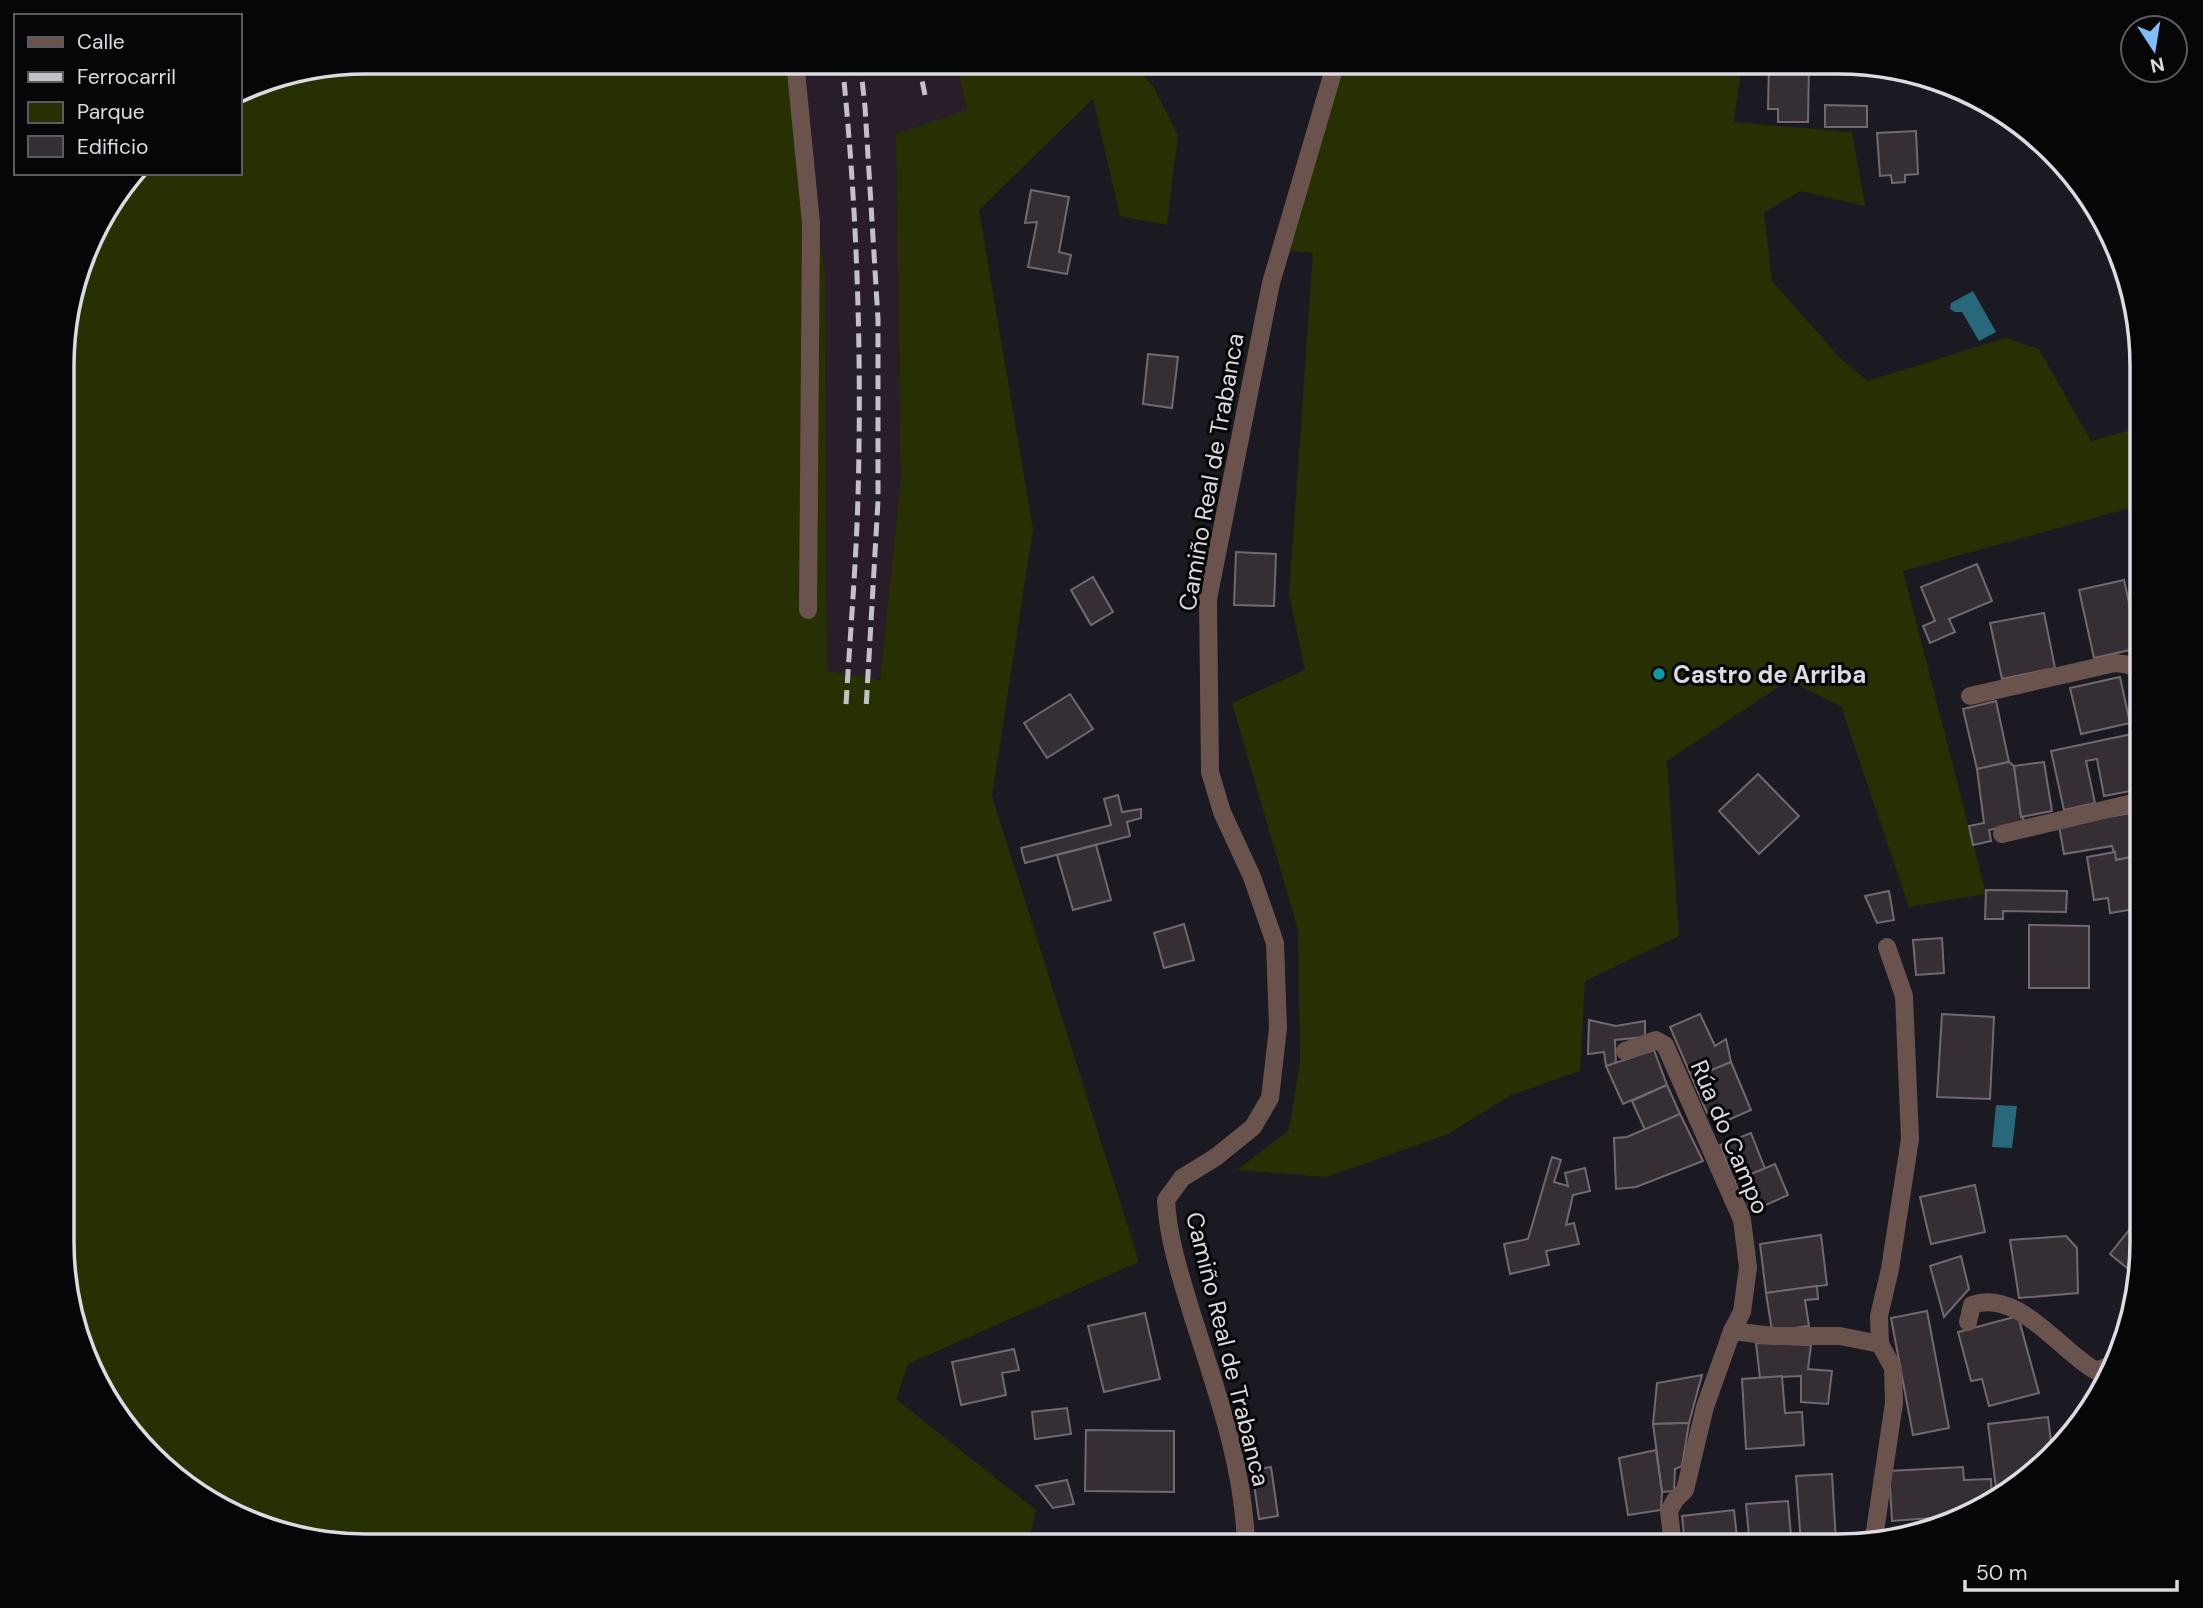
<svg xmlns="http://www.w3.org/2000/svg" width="2203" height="1608" font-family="'DM Sans',sans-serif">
	<rect width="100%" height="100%" fill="#1b1922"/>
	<polygon fill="#291d2a" points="794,61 956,62 967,110 901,477 880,680 827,671 825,272"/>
	<g fill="#273002">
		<polygon points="366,61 794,61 825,272 827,671 880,680 901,477 896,134 967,110 956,62 1137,62 1136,66 1153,86 1178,135 1167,225 1120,216 1093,99 979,210 1033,529 992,796 1139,1262 908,1364 896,1399 1036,1510 1027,1546 346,1546 267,1530 180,1484 102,1394 64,1282 64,326 93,231 137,173 240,173 240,90 250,84"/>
		<polygon points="1336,62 1742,62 1734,122 1852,132 1865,206 1801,191 1764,212 1772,281 1843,361 1868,381 2005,338 2039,349 2091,441 2141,427 2141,505 1903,571 1986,894 1909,907 1841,706 1789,680 1667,761 1679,936 1585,981 1580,1071 1511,1095 1448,1134 1327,1177 1237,1170 1289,1130 1300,1061 1298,930 1232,703 1305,670 1289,595 1313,253 1280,250"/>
	</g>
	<g fill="#27697b">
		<polygon points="1973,291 1996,332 1979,341 1962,312 1955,312 1950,309 1951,303"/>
		<polygon points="1996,1105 2017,1106 2012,1148 1992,1147"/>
	</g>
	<g fill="#362e35" stroke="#726870" stroke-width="2">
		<polygon points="1769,62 1809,62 1808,122 1778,122 1778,109 1768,109"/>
		<polygon points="1865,64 1895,71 1866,75"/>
		<polygon points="1825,105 1867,106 1867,127 1825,127"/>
		<polygon points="1916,131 1918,174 1905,175 1905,182 1892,183 1891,175 1880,176 1877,133"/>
		<polygon points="1031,190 1069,197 1059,252 1071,255 1067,274 1028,267 1037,222 1025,223"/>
		<polygon points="1148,354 1178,357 1172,408 1143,404"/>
		<polygon points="1236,552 1276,554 1274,606 1234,605"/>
		<polygon points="1977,564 1992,601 1949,619 1955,632 1930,643 1923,626 1935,621 1921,587"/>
		<polygon points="1093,577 1113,612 1091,625 1071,590"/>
		<polygon points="2124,580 2139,648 2094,658 2079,590"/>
		<polygon points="2044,613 2055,668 2002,679 1990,623"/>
		<polygon points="2120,677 2130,723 2081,734 2070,688"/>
		<polygon points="1070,694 1093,729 1047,758 1024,723"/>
		<polygon points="1996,701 2009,762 1977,769 1963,709"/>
		<polygon points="2132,734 2141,774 2141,789 2104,796 2097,759 2086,761 2095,803 2064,810 2051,751"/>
		<polygon points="2009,762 2014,766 2024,823 1989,830 1991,841 1973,845 1969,826 1984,823 1977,769"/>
		<polygon points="2044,762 2052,811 2021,817 2014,766"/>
		<polygon points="1758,774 1799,816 1759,854 1719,811"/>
		<polygon points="1118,795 1122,812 1141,809 1141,818 1127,822 1130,836 1025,863 1021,848 1111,825 1104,799"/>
		<polygon points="2141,811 2141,855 2116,860 2112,846 2064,854 2059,826"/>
		<polygon points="1096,845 1111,900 1073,910 1057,855"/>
		<polygon points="2115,852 2116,860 2141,855 2141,908 2110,913 2108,898 2094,900 2087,857"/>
		<polygon points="1986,890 2067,891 2066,912 2003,911 2003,919 1985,919"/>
		<polygon points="1889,891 1894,920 1877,923 1865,896"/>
		<polygon points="1184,924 1194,960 1164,968 1154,933"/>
		<polygon points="2029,925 2089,926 2089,988 2029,988"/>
		<polygon points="1942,938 1944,973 1916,975 1913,940"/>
		<polygon points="2141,992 2141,1021 2136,1022 2131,994"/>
		<polygon points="1700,1014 1715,1046 1726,1039 1731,1062 1692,1078 1670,1027"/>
		<polygon points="1942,1014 1994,1017 1990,1099 1937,1097"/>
		<polygon points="1589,1020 1616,1026 1645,1021 1645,1037 1615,1040 1616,1064 1606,1066 1604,1052 1588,1054"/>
		<polygon points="1654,1050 1667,1085 1623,1104 1606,1066"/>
		<polygon points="1731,1062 1751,1110 1726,1121 1720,1108 1707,1113 1692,1078"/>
		<polygon points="1667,1085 1680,1114 1645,1130 1632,1101"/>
		<polygon points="1680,1114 1703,1161 1636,1187 1616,1189 1614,1138 1627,1137"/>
		<polygon points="1751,1133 1765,1169 1734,1181 1720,1145"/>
		<polygon points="1552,1157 1561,1160 1554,1182 1568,1186 1565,1173 1585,1168 1590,1191 1573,1195 1566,1225 1574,1223 1579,1244 1546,1251 1549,1265 1510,1274 1504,1244 1528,1239"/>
		<polygon points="1775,1164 1788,1195 1748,1213 1734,1181"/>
		<polygon points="1975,1185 1985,1232 1931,1244 1920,1197"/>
		<polygon points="2141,1215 2141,1262 2138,1277 2110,1254"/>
		<polygon points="1821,1235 1827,1285 1766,1293 1760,1244"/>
		<polygon points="2066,1236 2077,1248 2078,1293 2019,1298 2010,1240"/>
		<polygon points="1961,1256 1969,1289 1944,1317 1930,1266"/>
		<polygon points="1817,1286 1818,1299 1805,1300 1809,1326 1772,1331 1766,1293"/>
		<polygon points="1927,1311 1949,1428 1913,1435 1891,1318"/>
		<polygon points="1145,1313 1160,1379 1104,1392 1088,1326"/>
		<polygon points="2018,1316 2039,1393 1989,1406 1982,1379 1971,1381 1958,1332"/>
		<polygon points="1756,1343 1811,1345 1808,1369 1832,1371 1828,1404 1801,1402 1801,1376 1760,1378"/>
		<polygon points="1014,1349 1019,1370 1002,1373 1006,1395 961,1405 952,1362"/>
		<polygon points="1702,1375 1689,1423 1653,1424 1657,1383"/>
		<polygon points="1782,1376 1785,1413 1802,1412 1804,1445 1746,1449 1742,1379"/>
		<polygon points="1067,1408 1071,1434 1035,1439 1032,1412"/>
		<polygon points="2048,1417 2052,1450 2008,1486 1996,1488 1988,1424"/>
		<polygon points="1689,1423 1682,1466 1675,1469 1674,1491 1662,1492 1653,1424"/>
		<polygon points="1086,1430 1174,1431 1174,1492 1085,1491"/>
		<polygon points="1656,1450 1662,1492 1661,1510 1628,1515 1619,1458"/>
		<polygon points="1271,1467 1278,1516 1259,1519 1252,1470"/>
		<polygon points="1963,1467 1964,1480 1991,1479 1992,1499 1972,1515 1892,1521 1889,1471"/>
		<polygon points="1832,1474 1836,1542 1801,1544 1796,1476"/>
		<polygon points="1067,1480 1074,1504 1053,1508 1036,1486"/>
		<polygon points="1788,1501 1792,1547 1750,1547 1746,1504"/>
		<polygon points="1734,1510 1738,1547 1702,1547 1702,1542 1685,1544 1682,1516"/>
	</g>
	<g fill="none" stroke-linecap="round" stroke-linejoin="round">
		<polyline stroke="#6a534d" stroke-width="18" points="795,61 811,223 808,610"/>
		<g stroke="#6a534d" stroke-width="18">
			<path d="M1970 696 2115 663C2129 664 2136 665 2141 679"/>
			<polyline points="2002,834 2141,801"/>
			<polyline points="1625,1051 1656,1040 1665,1045 1742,1220 1748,1267 1742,1312 1732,1331 1705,1407 1685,1490 1675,1500 1669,1511 1673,1547"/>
			<path d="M1968 1322 1972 1305C2018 1288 2060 1351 2096 1371L2115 1363 2119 1358"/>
			<polyline points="1732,1331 1773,1336 1840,1336 1880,1344"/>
			<polyline points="1874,1538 1894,1403 1893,1368 1880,1344 1879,1316 1890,1269 1910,1139 1904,996 1887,947"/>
			<path d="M1246 1546C1244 1465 1215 1387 1191 1311 1180 1274 1168 1239 1166 1200L1182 1178 1216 1157 1253 1127 1270 1098 1278 1028 1275 943 1252 877 1222 812 1210 772 1208 599 1271 283 1336 62"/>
		</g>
		<g stroke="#c3c1c7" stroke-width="5" stroke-dasharray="14 7" stroke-linecap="butt">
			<path d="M842 61C857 206 862 352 858 497 856 566 850 636 846 705"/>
			<polyline points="860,61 865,107 878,319 878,501 866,709"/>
			<polyline points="918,61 925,95"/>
		</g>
	</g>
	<circle fill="#0f9aa8" stroke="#060508" stroke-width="2.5" cx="1659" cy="674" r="7"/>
	<g text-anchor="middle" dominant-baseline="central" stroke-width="6" stroke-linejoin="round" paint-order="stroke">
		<g font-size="24" fill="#dddbe1" stroke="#060508">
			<text transform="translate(1211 472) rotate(-80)">Camiño Real de Trabanca</text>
			<text transform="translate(1730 1137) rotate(67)">Rúa do Campo</text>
			<text transform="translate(1228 1349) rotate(76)">Camiño Real de Trabanca</text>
		</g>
		<g font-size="24" font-weight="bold" fill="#dddbe1" stroke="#060508" text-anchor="start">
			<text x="1673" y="674">Castro de Arriba</text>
		</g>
	</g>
	<path d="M0 0H2203V1608H0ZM366 74H1838A292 292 0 0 1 2130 366V1242A292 292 0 0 1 1838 1534H366A292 292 0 0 1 74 1242V366A292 292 0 0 1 366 74Z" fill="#060508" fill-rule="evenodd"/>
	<path fill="none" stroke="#dddbe1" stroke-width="3.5" d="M366 74H1838A292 292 0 0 1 2130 366V1242A292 292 0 0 1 1838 1534H366A292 292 0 0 1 74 1242V366A292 292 0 0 1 366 74Z"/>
	<rect x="14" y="14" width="228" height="161" fill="#060508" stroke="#5c5b5f" stroke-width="2"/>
	<rect x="28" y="37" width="35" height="10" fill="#6a534d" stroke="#5c5b5f" stroke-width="2"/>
	<text x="77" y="49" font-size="21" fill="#dddbe1">Calle</text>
	<rect x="28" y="72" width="35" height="10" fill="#c3c1c7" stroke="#5c5b5f" stroke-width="2"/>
	<text x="77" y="84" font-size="21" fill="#dddbe1">Ferrocarril</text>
	<rect x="28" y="102" width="35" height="21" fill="#273002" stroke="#5c5b5f" stroke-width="2"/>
	<text x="77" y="119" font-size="21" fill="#dddbe1">Parque</text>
	<rect x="28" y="136" width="35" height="21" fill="#362e35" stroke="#5c5b5f" stroke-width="2"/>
	<text x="77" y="154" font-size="21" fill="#dddbe1">Edificio</text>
	<g transform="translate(2154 49) rotate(168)"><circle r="33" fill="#060508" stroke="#5c5b5f" stroke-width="2"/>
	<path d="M0-5L12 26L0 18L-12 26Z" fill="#80bdfa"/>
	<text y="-10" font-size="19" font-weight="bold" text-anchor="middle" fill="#dddbe1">N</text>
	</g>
	<path d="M1965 1580v10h212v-10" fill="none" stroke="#dddbe1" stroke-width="3.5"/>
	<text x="1976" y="1580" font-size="21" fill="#dddbe1" stroke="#060508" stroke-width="5" paint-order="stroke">50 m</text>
</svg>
